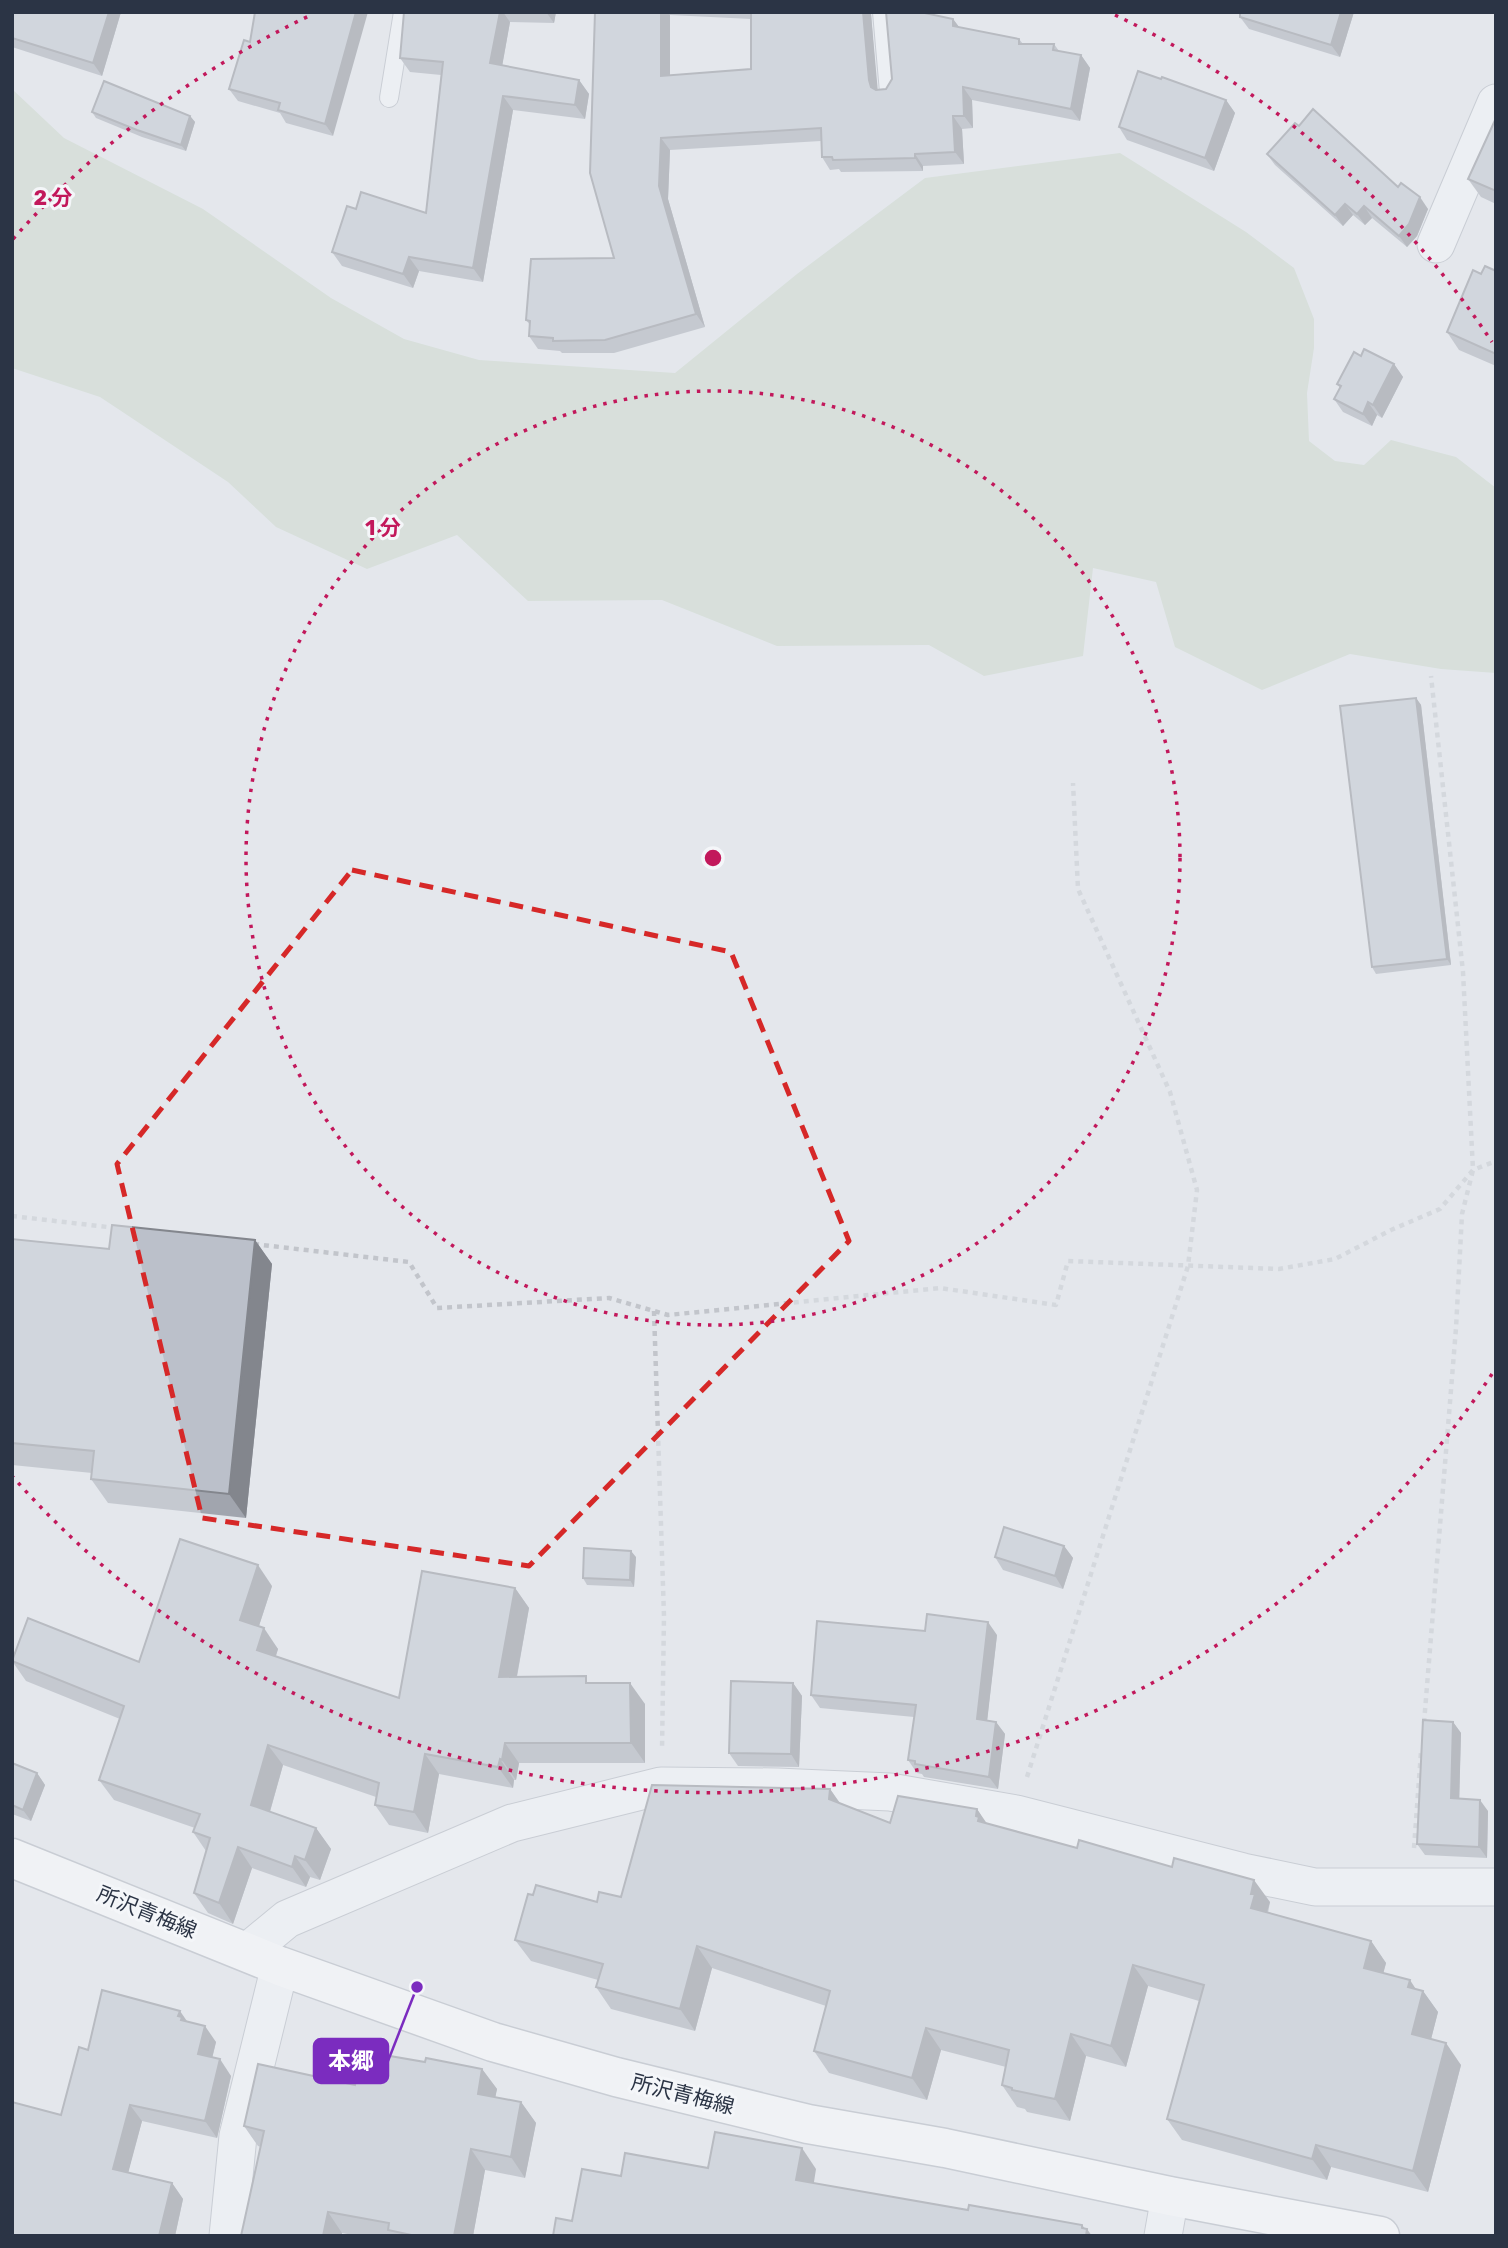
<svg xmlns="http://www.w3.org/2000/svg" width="1508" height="2248" font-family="Rubik,'Noto Sans JP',sans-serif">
	<rect width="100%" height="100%" fill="#e4e7ec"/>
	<polygon fill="#c9d6c5" points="12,89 64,138 203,209 331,298 404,339 479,360 675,373 797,274 925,178 1120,153 1246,232 1294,268 1314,319 1314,348 1307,393 1309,441 1335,461 1364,465 1391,440 1456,457 1496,488 1496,673 1441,669 1350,654 1262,690 1175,647 1156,582 1093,568 1083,656 984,676 929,645 777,646 662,600 528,601 457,535 367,569 276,527 228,482 100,397 12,368"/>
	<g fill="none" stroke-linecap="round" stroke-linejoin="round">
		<g stroke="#a9aeb7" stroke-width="20">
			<g id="lane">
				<polyline points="882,12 889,92"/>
				<polyline points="389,98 403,12"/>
			</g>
		</g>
		<g stroke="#a9aeb7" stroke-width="39">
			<g id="street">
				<polyline points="1436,244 1496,103"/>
				<polyline points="247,1952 287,1919 512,1823 661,1786 777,1787 890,1792 1016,1814 1243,1872 1315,1887 1496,1887"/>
				<polyline points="228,2236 238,2136 280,1966"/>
				<polyline points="1163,2236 1170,2196"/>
			</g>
		</g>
		<g stroke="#a9aeb7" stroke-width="41">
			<polyline id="secondary" points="12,1858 280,1966 493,2042 616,2077 808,2124 945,2148 1170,2196 1380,2236"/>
		</g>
		<g stroke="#c2c5cb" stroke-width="4.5" stroke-dasharray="5 5" stroke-linecap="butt">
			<polyline points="12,1216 116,1228"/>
			<polyline points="254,1244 409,1262 437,1308 609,1298 668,1315 940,1288 1056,1305 1068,1261 1279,1269 1335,1259 1391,1230 1440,1209 1473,1170 1496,1161"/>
			<polyline points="654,1311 664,1616 662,1750"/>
			<polyline points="1424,1723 1456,1328 1462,1214 1473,1170 1463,972 1431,676"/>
			<polyline points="1027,1777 1188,1266 1197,1190 1170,1092 1078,889 1073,783"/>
			<polyline points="1414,1848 1421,1752"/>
		</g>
		<use href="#lane" stroke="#f7f8fa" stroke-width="18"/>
		<use href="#street" stroke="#f7f8fa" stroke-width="37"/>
		<use href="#secondary" stroke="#fff" stroke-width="38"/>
	</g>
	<g fill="#a1a5ae" fill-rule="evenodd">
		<polygon points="12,12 121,12 102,76 12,47"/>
		<polygon points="255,12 333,136 286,123 280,113 238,101 229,89 250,42"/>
		<polygon points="404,12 556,12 554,23 510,22 502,66 579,80 589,94 585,119 513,110 483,282 419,271 413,288 342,266 332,252 356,209 426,213 441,75 410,72 400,58"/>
		<path d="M595 12H870L871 14 877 90 886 89 953 19 959 27 1019 39 1023 44H1054L1059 51 1081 55 1090 68 1080 121 972 100 973 128 962 129 964 164 923 166V171L841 172 839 169 830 170 822 157 821 141 670 150 668 199 705 327 614 353H562L560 351 538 349 529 336 530 325 526 320 614 258ZM670 15 751 19V69L670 75Z"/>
		<polygon points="1354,12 1340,57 1249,29 1240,17"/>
		<polygon points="1226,100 1235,113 1214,171 1127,140 1119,127"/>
		<polygon points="92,112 190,116 195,122 186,151 142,137 96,118"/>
		<polygon points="1496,118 1496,204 1481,197 1468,179"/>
		<polygon points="1299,126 1398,187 1428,209 1417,236 1407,247 1372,218 1365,225 1353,215 1343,226 1275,165 1267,154"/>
		<polygon points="1496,271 1496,366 1459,350 1447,332 1481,274"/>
		<polygon points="1361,356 1394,364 1403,377 1382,418 1377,415 1372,426 1343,412 1334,399 1340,388 1337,384"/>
		<polygon points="1416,698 1421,705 1451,965 1376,974 1372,967"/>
		<polygon points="12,1239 109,1249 255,1240 272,1264 246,1518 108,1503 91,1479 92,1473 12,1465"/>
		<polygon points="1064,1546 1073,1558 1063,1589 1003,1570 995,1557"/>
		<polygon points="636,1557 634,1587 587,1585 583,1578"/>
		<polygon points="272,1586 259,1626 278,1649 276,1656 399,1698 515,1588 529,1608 517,1677 591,1683 645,1704 645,1763 519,1763 516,1780 514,1780 513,1788 439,1774 428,1833 389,1825 375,1805 376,1797 283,1765 270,1812 316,1828 331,1849 320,1880 310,1877 306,1887 252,1868 233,1924 208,1913 194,1893 206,1851 193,1832 195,1828 114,1800 99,1780 120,1719 26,1681 12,1661 139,1662"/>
		<polygon points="925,1631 997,1635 987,1720 996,1722 1005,1734 998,1789 924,1777 922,1774 917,1773 908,1760 914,1717 820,1708 811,1695"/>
		<polygon points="793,1683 802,1696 799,1767 738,1766 729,1753"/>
		<polygon points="1453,1722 1461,1733 1459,1799 1488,1811 1487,1858 1425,1855 1417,1844"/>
		<polygon points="12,1763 37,1773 45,1785 31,1821 12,1814"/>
		<polygon points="830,1789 840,1803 890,1823 977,1809 986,1824 1270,1902 1268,1913 1371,1941 1386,1963 1383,1973 1416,1989 1423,1991 1438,2012 1431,2039 1461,2065 1428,2192 1331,2167 1327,2180 1182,2140 1167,2119 1199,2001 1148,1986 1126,2067 1086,2056 1070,2121 1027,2112 1025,2109 1017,2107 1002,2085 1006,2067 941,2050 927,2100 829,2073 814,2051 826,2006 712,1968 695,2031 611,2009 596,1987 598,1980 531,1961 515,1940 533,1895 597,1902 621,1897"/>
		<polygon points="187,2022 216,2042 212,2058 231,2076 217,2138 142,2121 128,2172 172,2183 183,2199 175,2236 12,2236 88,2050"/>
		<polygon points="425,2062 482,2069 497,2089 495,2097 521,2102 536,2123 525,2178 485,2170 473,2236 358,2236 342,2233 342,2236 241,2236 261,2147 258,2146 244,2126 355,2085"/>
	</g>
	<g fill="#83868d">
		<polygon points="109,12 121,12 102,76 93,63"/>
		<polygon points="356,12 368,12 333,136 325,124"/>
		<polygon points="500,12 503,12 510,22 500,78 490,63"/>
		<polygon points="546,12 556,12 554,23"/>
		<polygon points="661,12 668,12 670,15 670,88 661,76"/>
		<polygon points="863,12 870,12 871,14 878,93 871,87 869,80"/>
		<polygon points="1341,12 1354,12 1340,57 1331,45"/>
		<polygon points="953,19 962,31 953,26"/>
		<polygon points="1081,55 1090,68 1080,121 1071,109"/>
		<polygon points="579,80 589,94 585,119 575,105"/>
		<polygon points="963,87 972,100 973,128 964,116"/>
		<polygon points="503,96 513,110 483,282 473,268"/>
		<polygon points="1226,100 1235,113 1214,171 1205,158"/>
		<polygon points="190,116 195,122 186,151 181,145"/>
		<polygon points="953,116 962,129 964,164 955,152"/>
		<polygon points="661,138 670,150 668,199 705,327 696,314 659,186"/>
		<polygon points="915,154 923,166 923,171 915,158"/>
		<polygon points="1420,197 1428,209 1417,236 1407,247 1399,236"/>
		<polygon points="1345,204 1353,215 1343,226 1335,215"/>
		<polygon points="1364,206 1372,218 1365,225 1357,214"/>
		<polygon points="409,257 419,271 413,288 403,274"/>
		<polygon points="1394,364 1403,377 1382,418 1373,405"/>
		<polygon points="1368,402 1377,415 1372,426 1363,414"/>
		<polygon points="1416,698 1421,705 1451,965 1447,959"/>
		<polygon points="255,1240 272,1264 246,1518 229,1494"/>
		<polygon points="1064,1546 1073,1558 1063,1589 1055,1576"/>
		<polygon points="631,1551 636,1557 634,1587 630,1580"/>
		<polygon points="258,1565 272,1586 254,1641 240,1620"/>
		<polygon points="515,1588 529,1608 513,1697 499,1677"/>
		<polygon points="988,1622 997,1635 986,1731 977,1719"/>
		<polygon points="264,1628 278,1649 271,1670 257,1650"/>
		<polygon points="630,1683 645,1704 645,1763 631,1743"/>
		<polygon points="793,1683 802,1696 799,1767 791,1754"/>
		<polygon points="996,1722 1005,1734 998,1789 989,1777"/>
		<polygon points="1453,1722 1461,1733 1459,1810 1451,1798"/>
		<polygon points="505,1743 519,1763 516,1780 502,1760"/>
		<polygon points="268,1745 283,1765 266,1825 251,1805"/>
		<polygon points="425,1754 439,1774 428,1833 414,1812"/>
		<polygon points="500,1759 514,1780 513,1788 498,1767"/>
		<polygon points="37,1773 45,1785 31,1821 23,1810"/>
		<polygon points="830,1789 845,1811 829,1799"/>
		<polygon points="1480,1800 1488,1811 1487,1858 1479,1847"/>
		<polygon points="977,1809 992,1831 978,1821 976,1816"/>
		<polygon points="316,1828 331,1849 320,1880 305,1860"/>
		<polygon points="238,1847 252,1868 233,1924 219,1903"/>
		<polygon points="295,1856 310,1877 306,1887 292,1867"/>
		<polygon points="1254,1880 1270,1902 1267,1912 1270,1916 1251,1908 1251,1894"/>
		<polygon points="1371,1941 1386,1963 1379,1990 1364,1968"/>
		<polygon points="697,1946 712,1968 695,2031 680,2009"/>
		<polygon points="1133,1965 1148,1986 1126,2067 1111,2046"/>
		<polygon points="1410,1980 1421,1997 1423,1991 1438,2012 1427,2055 1412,2034 1408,1987"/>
		<polygon points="180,2011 191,2027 191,2029 178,2016"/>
		<polygon points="205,2026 216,2042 209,2071 198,2054"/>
		<polygon points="926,2028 941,2050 927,2100 912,2078"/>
		<polygon points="1071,2034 1086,2056 1070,2121 1055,2099"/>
		<polygon points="1446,2043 1461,2065 1428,2192 1413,2171"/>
		<polygon points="220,2059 231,2076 217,2138 205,2121"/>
		<polygon points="482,2069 497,2089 492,2114 478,2094"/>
		<polygon points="521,2102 536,2123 525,2178 511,2157"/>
		<polygon points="130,2105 142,2121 125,2185 113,2169"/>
		<polygon points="1316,2145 1331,2167 1327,2180 1312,2159"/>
		<polygon points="802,2148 816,2169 811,2201 796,2180"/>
		<polygon points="471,2149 485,2170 473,2236 454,2236"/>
		<polygon points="172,2183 183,2199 175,2236 159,2236"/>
		<polygon points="328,2212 342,2233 342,2236 323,2236"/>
		<polygon points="1082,2225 1087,2231 1087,2229 1092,2236 1086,2236 1082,2228"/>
	</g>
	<g fill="#bbc0ca" stroke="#83868d" stroke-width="2">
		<polygon points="12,12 109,12 93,63 12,38"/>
		<polygon points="255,12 356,12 325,124 278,110 280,103 229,89 244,40 250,42"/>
		<polygon points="404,12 500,12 490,63 579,80 575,105 503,96 473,268 409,257 403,274 332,252 347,206 356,209 361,192 426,213 443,62 400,58"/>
		<polygon points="595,12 661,12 661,76 751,69 751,12 863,12 869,80 871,87 876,90 886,89 892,79 886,12 920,12 953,19 953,26 1019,39 1019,44 1054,44 1053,50 1081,55 1071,109 963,87 964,116 953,116 955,152 915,154 915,158 833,160 832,157 822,157 821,128 661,138 659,186 696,314 605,340 553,341 553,338 529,336 530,321 526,320 531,259 614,258 590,173"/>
		<polygon points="1240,12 1341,12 1331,45 1240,17"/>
		<polygon points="1138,71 1161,79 1162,77 1226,100 1205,158 1119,127"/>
		<polygon points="104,81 190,116 181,145 137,130 92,112"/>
		<polygon points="1313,109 1398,187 1401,183 1420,197 1409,224 1399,236 1364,206 1357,214 1345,204 1335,215 1267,154 1295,123 1299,126"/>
		<polygon points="1496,118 1496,191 1468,179"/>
		<polygon points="1485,266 1496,271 1496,354 1447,332 1473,270 1481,274"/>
		<polygon points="1364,349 1394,364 1373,405 1368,402 1363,414 1334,399 1341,386 1337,384 1354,352 1361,356"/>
		<polygon points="1416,698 1447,959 1372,967 1340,706"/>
		<polygon points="112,1225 255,1240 229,1494 91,1479 94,1451 12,1443 12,1239 109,1249"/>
		<polygon points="1004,1527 1064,1546 1055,1576 995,1557"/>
		<polygon points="180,1539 258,1565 240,1620 264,1628 257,1650 399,1698 422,1571 515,1588 499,1677 586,1676 586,1683 630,1683 631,1743 505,1743 502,1760 500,1759 498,1767 425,1754 414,1812 375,1805 379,1783 268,1745 251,1805 316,1828 305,1860 295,1856 292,1867 238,1847 219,1903 194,1893 210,1838 193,1832 200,1814 99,1780 124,1706 12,1661 28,1618 139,1662"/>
		<polygon points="584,1548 631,1551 630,1580 583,1578"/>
		<polygon points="927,1614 988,1622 977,1719 996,1722 989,1777 915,1764 915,1761 908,1760 916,1705 811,1695 817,1621 925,1631"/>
		<polygon points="731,1681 793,1683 791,1754 729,1753"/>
		<polygon points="1423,1720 1453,1722 1451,1798 1480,1800 1479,1847 1417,1844"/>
		<polygon points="12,1763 37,1773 23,1810 12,1805"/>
		<polygon points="652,1785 830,1789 829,1799 890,1823 898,1796 977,1809 976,1816 979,1817 978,1821 1077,1848 1079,1840 1172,1867 1174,1858 1254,1880 1251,1894 1255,1894 1251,1908 1371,1941 1364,1968 1410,1980 1408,1987 1423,1991 1412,2034 1446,2043 1413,2171 1316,2145 1312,2159 1167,2119 1204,1985 1133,1965 1111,2046 1071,2034 1055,2099 1012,2090 1012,2088 1002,2085 1009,2050 926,2028 912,2078 814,2051 830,1991 697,1946 680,2009 596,1987 603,1964 515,1940 528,1894 533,1895 536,1885 597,1902 599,1892 621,1897"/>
		<polygon points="102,1990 180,2011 178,2016 182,2017 181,2020 205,2026 198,2054 220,2059 205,2121 130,2105 113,2169 172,2183 159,2236 12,2236 12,2102 61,2115 79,2047 88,2050"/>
		<polygon points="361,2051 425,2062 426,2058 482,2069 478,2094 521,2102 511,2157 471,2149 454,2236 416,2236 388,2230 389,2223 328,2212 323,2236 241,2236 264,2131 244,2126 258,2064 355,2085"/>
		<polygon points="715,2132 802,2148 796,2180 968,2210 969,2205 1082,2225 1082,2228 1087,2229 1086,2236 553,2236 556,2218 572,2221 582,2169 621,2176 625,2153 708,2168"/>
	</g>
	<path d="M0 0H1508V2248H0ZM352 870 731 952 849 1241 529 1566 202 1518 117 1164Z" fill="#e4e7ec" fill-opacity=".55" fill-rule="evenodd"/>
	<path fill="none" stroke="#d62828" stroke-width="5" stroke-dasharray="14 9" stroke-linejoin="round" d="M352 870 731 952 849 1241 529 1566 202 1518 117 1164Z"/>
	<g fill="none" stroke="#c2185b" stroke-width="3.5" stroke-dasharray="3.5 7">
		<circle cx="713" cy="858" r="467"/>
		<path d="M1492 1374A934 934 0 0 1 13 1477M13 239A934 934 0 0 1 311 15M1115 15A934 934 0 0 1 1492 342"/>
	</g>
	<g text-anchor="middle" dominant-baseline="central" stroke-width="6" stroke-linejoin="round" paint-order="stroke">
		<g font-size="21" fill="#2b3445" stroke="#f4f6f9">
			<text transform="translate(147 1912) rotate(22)">所沢青梅線</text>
			<text transform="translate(683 2094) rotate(14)">所沢青梅線</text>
		</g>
	</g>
	<circle cx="713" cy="858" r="10" fill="#c2185b" stroke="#f4f6f9" stroke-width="3.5"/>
	<g font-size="21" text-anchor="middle" font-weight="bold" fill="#c2185b" stroke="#f4f6f9" stroke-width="6" stroke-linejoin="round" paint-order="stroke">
		<text x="53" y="205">2 分</text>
		<text x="383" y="535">1 分</text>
	</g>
	<path fill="none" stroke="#7b2cbf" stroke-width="2.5" d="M417 1987L388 2061"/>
	<circle fill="#7b2cbf" stroke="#f4f6f9" stroke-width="2.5" cx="417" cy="1987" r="7"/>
	<rect fill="#7b2cbf" stroke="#7b2cbf" stroke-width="2.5" x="314" y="2039" width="74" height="44" rx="7"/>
	<g font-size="23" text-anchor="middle" font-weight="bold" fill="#fff">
		<text x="351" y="2069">本郷</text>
	</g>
	<rect width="1508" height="2248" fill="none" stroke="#2b3445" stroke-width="28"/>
</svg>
